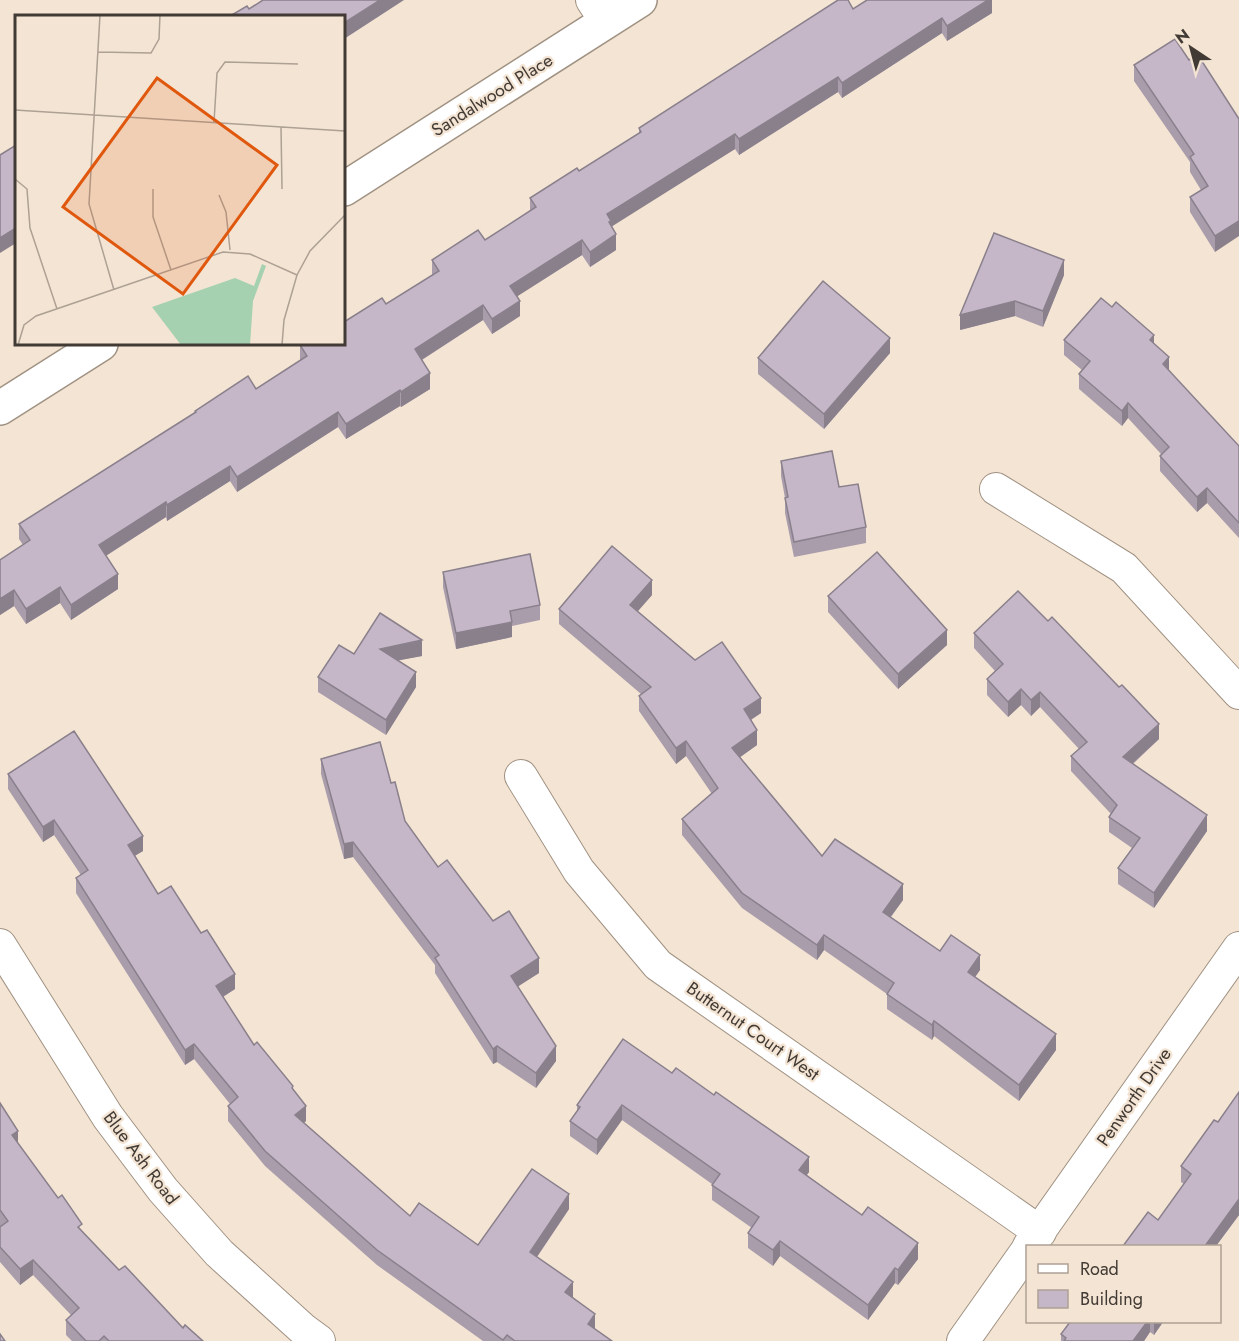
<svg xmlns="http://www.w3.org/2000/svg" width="1239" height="1341" font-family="Jost,sans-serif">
	<rect width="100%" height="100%" fill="#f4e4d3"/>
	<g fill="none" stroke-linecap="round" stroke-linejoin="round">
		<g stroke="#a09283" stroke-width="34">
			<g id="street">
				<polyline points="592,0 606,21"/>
				<polyline points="996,489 1124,568 1239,693"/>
				<polyline points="521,776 579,871 658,965 1040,1232"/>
				<polyline points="0,945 108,1117 163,1190 219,1253 304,1330 319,1341"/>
				<polyline points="1029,1246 1239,948"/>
				<polyline points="963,1341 1028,1249"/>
			</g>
		</g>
		<g stroke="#a09283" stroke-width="36">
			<g id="secondary">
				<polyline points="344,189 640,0"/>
				<polyline points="0,408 101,344"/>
			</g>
		</g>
		<use href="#street" stroke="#fff" stroke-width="32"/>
		<use href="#secondary" stroke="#fff" stroke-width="33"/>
	</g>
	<g fill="#a99dac">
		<polygon points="992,0 992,13 947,41 942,33 842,98 838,92 739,155 735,149 611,226 616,250 590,267 582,255 517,296 520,316 492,334 483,320 422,360 430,389 401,407 400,406 346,439 338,427 237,492 230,481 167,521 166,517 106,556 118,589 71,620 60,603 26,624 14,606 0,615 0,560 23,545 19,539 19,524 195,413 195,411 256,389 300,360 300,345 386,304 432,275 432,260 485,240 530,211 530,198 579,171 639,133 639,128 853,9"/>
		<polygon points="1189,60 1239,119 1215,252 1190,212 1190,197 1201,190 1190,172 1190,162 1134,81 1134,65"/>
		<polygon points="1064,275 1043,327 1015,316 960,330"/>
		<polygon points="1064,340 1154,343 1169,371 1239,446 1239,538 1207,503 1197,512 1160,471 1160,456 1161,454 1128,418 1122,426 1079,389 1079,374 1082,370 1064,355"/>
		<polygon points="890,353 824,429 758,374 758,358"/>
		<polygon points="781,461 839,487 866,527 866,543 794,557 785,513 785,498 781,476"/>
		<polygon points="443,572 540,605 540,620 512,626 512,637 456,649 443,587"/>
		<polygon points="652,595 638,611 695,660 761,713 751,720 757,745 740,757 822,856 903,900 891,917 940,951 980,970 975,977 1056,1050 1019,1101 934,1036 932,1040 887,1009 887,994 824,950 817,960 742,908 682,835 682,819 712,794 686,756 676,764 639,711 639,696 641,694 559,624 559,609"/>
		<polygon points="828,596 947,645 898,689 828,612"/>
		<polygon points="974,633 1159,739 1133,764 1207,831 1154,908 1118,884 1118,868 1132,848 1109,832 1109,817 1111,814 1071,771 1071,756 1079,749 1040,707 1031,716 1021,705 1008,717 987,695 987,679 995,671 974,648"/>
		<polygon points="354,654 422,656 398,660 416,687 386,735 318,692 318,677"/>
		<polygon points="321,759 391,783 405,821 438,867 493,921 539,973 518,986 556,1061 536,1088 497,1062 493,1064 435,973 435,965 353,857 344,859 321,774"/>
		<polygon points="8,774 143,851 134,856 158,894 235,989 223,997 254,1045 293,1090 306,1121 304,1123 410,1216 478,1245 569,1209 537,1257 573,1297 595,1329 612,1341 483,1341 377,1265 265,1166 228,1121 228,1106 230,1104 194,1059 185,1065 76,893 76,878 81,875 54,835 43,842 8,789"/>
		<polygon points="623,1039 809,1172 807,1175 918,1259 898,1285 895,1283 868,1320 780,1256 773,1266 748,1248 748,1233 752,1228 712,1200 712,1184 622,1120 597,1155 570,1136 570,1121 577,1111 577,1105"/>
		<polygon points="0,1103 18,1143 82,1231 119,1270 183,1328 203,1341 72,1341 66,1335 66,1320 71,1315 33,1275 20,1285 0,1262"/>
		<polygon points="1214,1120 1239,1215 1216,1246 1123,1246 1158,1220 1184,1184 1181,1182 1181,1166"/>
		<polygon points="1070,1322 1163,1322 1154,1335 1150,1332 1144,1341 1061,1341 1061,1334"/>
	</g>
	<g fill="#8a808c">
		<polygon points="380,0 404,0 344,39 344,23"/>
		<polygon points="988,0 992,0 992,13 947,41 947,26"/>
		<polygon points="942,18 942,33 842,98 842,83"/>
		<polygon points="838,77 838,92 739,155 739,139"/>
		<polygon points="735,134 735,149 611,227 611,236 607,214"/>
		<polygon points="1239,221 1239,236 1215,252 1215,236"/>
		<polygon points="16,228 16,243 0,253 0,238"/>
		<polygon points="616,234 616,250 590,267 590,252"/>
		<polygon points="582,240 582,255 510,301 510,286"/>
		<polygon points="1064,260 1064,275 1043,327 1043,311"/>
		<polygon points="520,301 520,316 492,334 492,319"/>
		<polygon points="1015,301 1015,316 960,330 960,315"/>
		<polygon points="483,305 483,320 415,364 415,349"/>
		<polygon points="1154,335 1154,350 1150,340"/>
		<polygon points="890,338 890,353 824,429 824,414"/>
		<polygon points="1169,357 1169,372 1163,364"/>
		<polygon points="430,373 430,389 401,407 401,392"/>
		<polygon points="400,390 400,406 346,439 346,424"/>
		<polygon points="1128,403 1128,418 1122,426 1122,411"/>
		<polygon points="338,412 338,427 237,492 237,477"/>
		<polygon points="230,466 230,481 167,521 167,505"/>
		<polygon points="1207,488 1207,503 1197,512 1197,497"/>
		<polygon points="166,502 166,517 99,560 99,545"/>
		<polygon points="118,574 118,589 71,620 71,605"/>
		<polygon points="652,580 652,595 630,620 630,605"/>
		<polygon points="60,587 60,603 26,624 26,609"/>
		<polygon points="14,590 14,606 0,615 0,599"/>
		<polygon points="512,622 512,637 456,649 456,633"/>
		<polygon points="947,630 947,645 898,689 898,674"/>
		<polygon points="422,640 422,656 380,664 380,649"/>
		<polygon points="416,672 416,687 386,735 386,720"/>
		<polygon points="1021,689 1021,705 1008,717 1008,702"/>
		<polygon points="1040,692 1040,707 1031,716 1031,700"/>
		<polygon points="761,698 761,713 744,724 744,709"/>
		<polygon points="1159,724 1159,739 1123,772 1123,757"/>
		<polygon points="757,730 757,745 732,763 732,748"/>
		<polygon points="686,741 686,756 676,764 676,748"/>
		<polygon points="1207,815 1207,831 1154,908 1154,893"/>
		<polygon points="54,820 54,835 43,842 43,827"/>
		<polygon points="143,836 143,851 128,860 128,845"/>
		<polygon points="353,842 353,857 344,859 344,844"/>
		<polygon points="903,884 903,900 883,927 883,912"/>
		<polygon points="824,935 824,950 817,960 817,945"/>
		<polygon points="980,955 980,970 968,987 968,972"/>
		<polygon points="539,958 539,973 511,991 511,976"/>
		<polygon points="235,974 235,989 216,1001 216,986"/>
		<polygon points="934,1021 934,1036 932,1040 932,1025"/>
		<polygon points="1056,1034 1056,1050 1019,1101 1019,1085"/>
		<polygon points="194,1044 194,1059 185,1065 185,1050"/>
		<polygon points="497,1046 497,1062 493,1064 493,1049"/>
		<polygon points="556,1046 556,1061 536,1088 536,1073"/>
		<polygon points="622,1105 622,1120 597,1155 597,1140"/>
		<polygon points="306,1106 306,1121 295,1130 295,1115"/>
		<polygon points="18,1131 18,1147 12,1135"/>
		<polygon points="809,1157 809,1172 799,1185 799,1170"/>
		<polygon points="569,1194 569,1209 530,1267 530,1252"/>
		<polygon points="1239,1199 1239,1215 1216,1246 1205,1246"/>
		<polygon points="780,1241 780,1256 773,1266 773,1250"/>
		<polygon points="918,1243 918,1259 898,1285 898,1270"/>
		<polygon points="33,1260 33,1275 20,1285 20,1269"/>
		<polygon points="895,1268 895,1283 868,1320 868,1305"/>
		<polygon points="573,1282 573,1297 565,1307 565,1292"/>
		<polygon points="595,1314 595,1329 588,1324"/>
		<polygon points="1147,1322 1150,1322 1150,1332 1144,1341 1133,1341"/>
		<polygon points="1154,1322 1163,1322 1154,1335"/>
	</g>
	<g fill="#c5b7c8" stroke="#8a808c" stroke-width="1.5">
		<polygon points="263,0 380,0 344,23 344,16 230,16 247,6 249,9"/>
		<polygon points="838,0 848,0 853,9 867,0 988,0 947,26 942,18 842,83 838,77 739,139 735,134 607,214 611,221 609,222 616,234 590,252 582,240 510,286 520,301 492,319 483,305 415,349 430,373 401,392 400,390 346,424 338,412 237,477 230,466 167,505 166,502 99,545 118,574 71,605 60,587 26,609 14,590 0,599 0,560 30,540 19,524 196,412 195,411 248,376 256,389 307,356 300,345 302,344 344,344 344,322 382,298 386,304 439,271 432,260 478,230 485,240 536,207 530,198 577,168 579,171 641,132 639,128"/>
		<polygon points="1175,39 1189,60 1198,55 1239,119 1239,221 1215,236 1190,197 1208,186 1190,157 1194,154 1134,65"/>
		<polygon points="16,145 16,228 0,238 0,155"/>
		<polygon points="994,233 1064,260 1043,311 1015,301 960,315"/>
		<polygon points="823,281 890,338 824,414 758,358"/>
		<polygon points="1101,298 1112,307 1116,302 1154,335 1150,340 1169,357 1163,364 1239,446 1239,523 1207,488 1197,497 1160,456 1169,447 1128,403 1122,411 1079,374 1090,361 1064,340"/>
		<polygon points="832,451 839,487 858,484 866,527 794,542 785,498 788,497 781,461"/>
		<polygon points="612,546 652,580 630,605 695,660 722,642 761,698 744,709 757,730 732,748 822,856 835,839 903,884 883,912 940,951 951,935 980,955 968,972 1056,1034 1019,1085 934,1021 932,1025 887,994 894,983 824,935 817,945 742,893 682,819 718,788 686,741 676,748 639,696 651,687 559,609"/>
		<polygon points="877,552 947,630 898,674 828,596"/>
		<polygon points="530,554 540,605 510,611 512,622 456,633 443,572"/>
		<polygon points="1018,591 1048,621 1052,617 1119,687 1122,685 1159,724 1123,757 1207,815 1154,893 1118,868 1140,838 1109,817 1117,805 1071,756 1087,742 1040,692 1031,700 1021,689 1008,702 987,679 1003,664 974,633"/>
		<polygon points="380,613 422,640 380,649 416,672 386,720 318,677 339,645 354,654"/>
		<polygon points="74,731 143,836 128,845 158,894 171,886 201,933 207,930 235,974 216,986 254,1045 257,1042 293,1086 292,1088 306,1106 295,1115 410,1216 419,1203 478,1245 532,1169 569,1194 530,1252 573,1282 565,1292 595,1314 588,1324 612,1341 515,1341 507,1335 503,1340 377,1250 265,1151 228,1106 238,1097 194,1044 185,1050 76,878 88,870 54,820 43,827 8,774"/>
		<polygon points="380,742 391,783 395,782 405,821 438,867 447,860 493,921 509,911 539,958 511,976 556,1046 536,1073 497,1046 493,1049 435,958 439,955 353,842 344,844 321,759"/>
		<polygon points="623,1039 672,1073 676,1068 714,1095 716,1092 809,1157 799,1170 862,1215 868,1207 918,1243 898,1270 895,1268 868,1305 780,1241 773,1250 748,1233 759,1217 712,1185 720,1174 622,1105 597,1140 570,1121 580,1107 577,1105"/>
		<polygon points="1239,1092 1239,1199 1205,1246 1123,1246 1148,1212 1158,1220 1191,1174 1181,1166 1214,1120 1218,1122"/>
		<polygon points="0,1103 18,1131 12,1135 58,1198 62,1195 82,1224 78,1227 119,1270 125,1266 183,1328 185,1325 203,1341 109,1341 104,1336 99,1341 86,1341 66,1320 79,1308 33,1260 20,1269 0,1247 0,1227 8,1221 0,1210"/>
		<polygon points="1070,1322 1147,1322 1133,1341 1064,1341 1066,1338 1061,1334"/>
		<polygon points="0,1334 5,1341 0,1341"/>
	</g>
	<g text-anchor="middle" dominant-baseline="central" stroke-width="4.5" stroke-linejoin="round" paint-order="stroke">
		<g font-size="18" fill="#423b35" stroke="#f4e4d3">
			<text transform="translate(492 95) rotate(-32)">Sandalwood Place</text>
			<text transform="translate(753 1031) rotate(35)">Butternut Court West</text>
			<text transform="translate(1134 1097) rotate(-55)">Penworth Drive</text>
			<text transform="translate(141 1158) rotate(53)">Blue Ash Road</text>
		</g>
	</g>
	<g transform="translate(15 15)">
		<rect width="330" height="330" fill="#f4e4d3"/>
		<path d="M247 249 251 251 238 286 235 330H166L137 292 220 263 239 271Z" fill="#a5d1b1"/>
		<path fill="none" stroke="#ada094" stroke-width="1.5" d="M85 0 74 189 99 275M83 37 136 38 144 24 145 0M0 95 330 116M199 107 202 58 210 47 283 49M266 112 267 174M0 164 12 174 15 213 42 294M138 174V202L156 255M204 180 211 197 215 235M3 330 9 310 21 301 208 237 235 239 282 260M267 330 269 305 282 260 295 236 330 200"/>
		<path fill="#e0580e" fill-opacity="0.15" stroke="#e0580e" stroke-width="3" d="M142 63 262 150 168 279 48 192Z"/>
		<rect width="330" height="330" fill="none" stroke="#423b35" stroke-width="3"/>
	</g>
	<rect x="1026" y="1245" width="195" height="78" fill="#f4e4d3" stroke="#ada094" stroke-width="1.5"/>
	<rect x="1038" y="1264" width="30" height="9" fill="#ffffff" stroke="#ada094" stroke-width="1.5"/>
	<text x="1080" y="1275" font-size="18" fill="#423b35">Road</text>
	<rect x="1038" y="1290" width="30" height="18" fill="#c5b7c8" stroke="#ada094" stroke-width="1.5"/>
	<text x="1080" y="1305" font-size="18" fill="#423b35">Building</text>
	<g transform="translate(1191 48) rotate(324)" stroke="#f4e4d3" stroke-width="4.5" paint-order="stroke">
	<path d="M0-4.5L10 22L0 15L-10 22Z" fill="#423b35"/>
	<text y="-9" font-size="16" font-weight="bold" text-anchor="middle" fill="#423b35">N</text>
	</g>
</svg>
